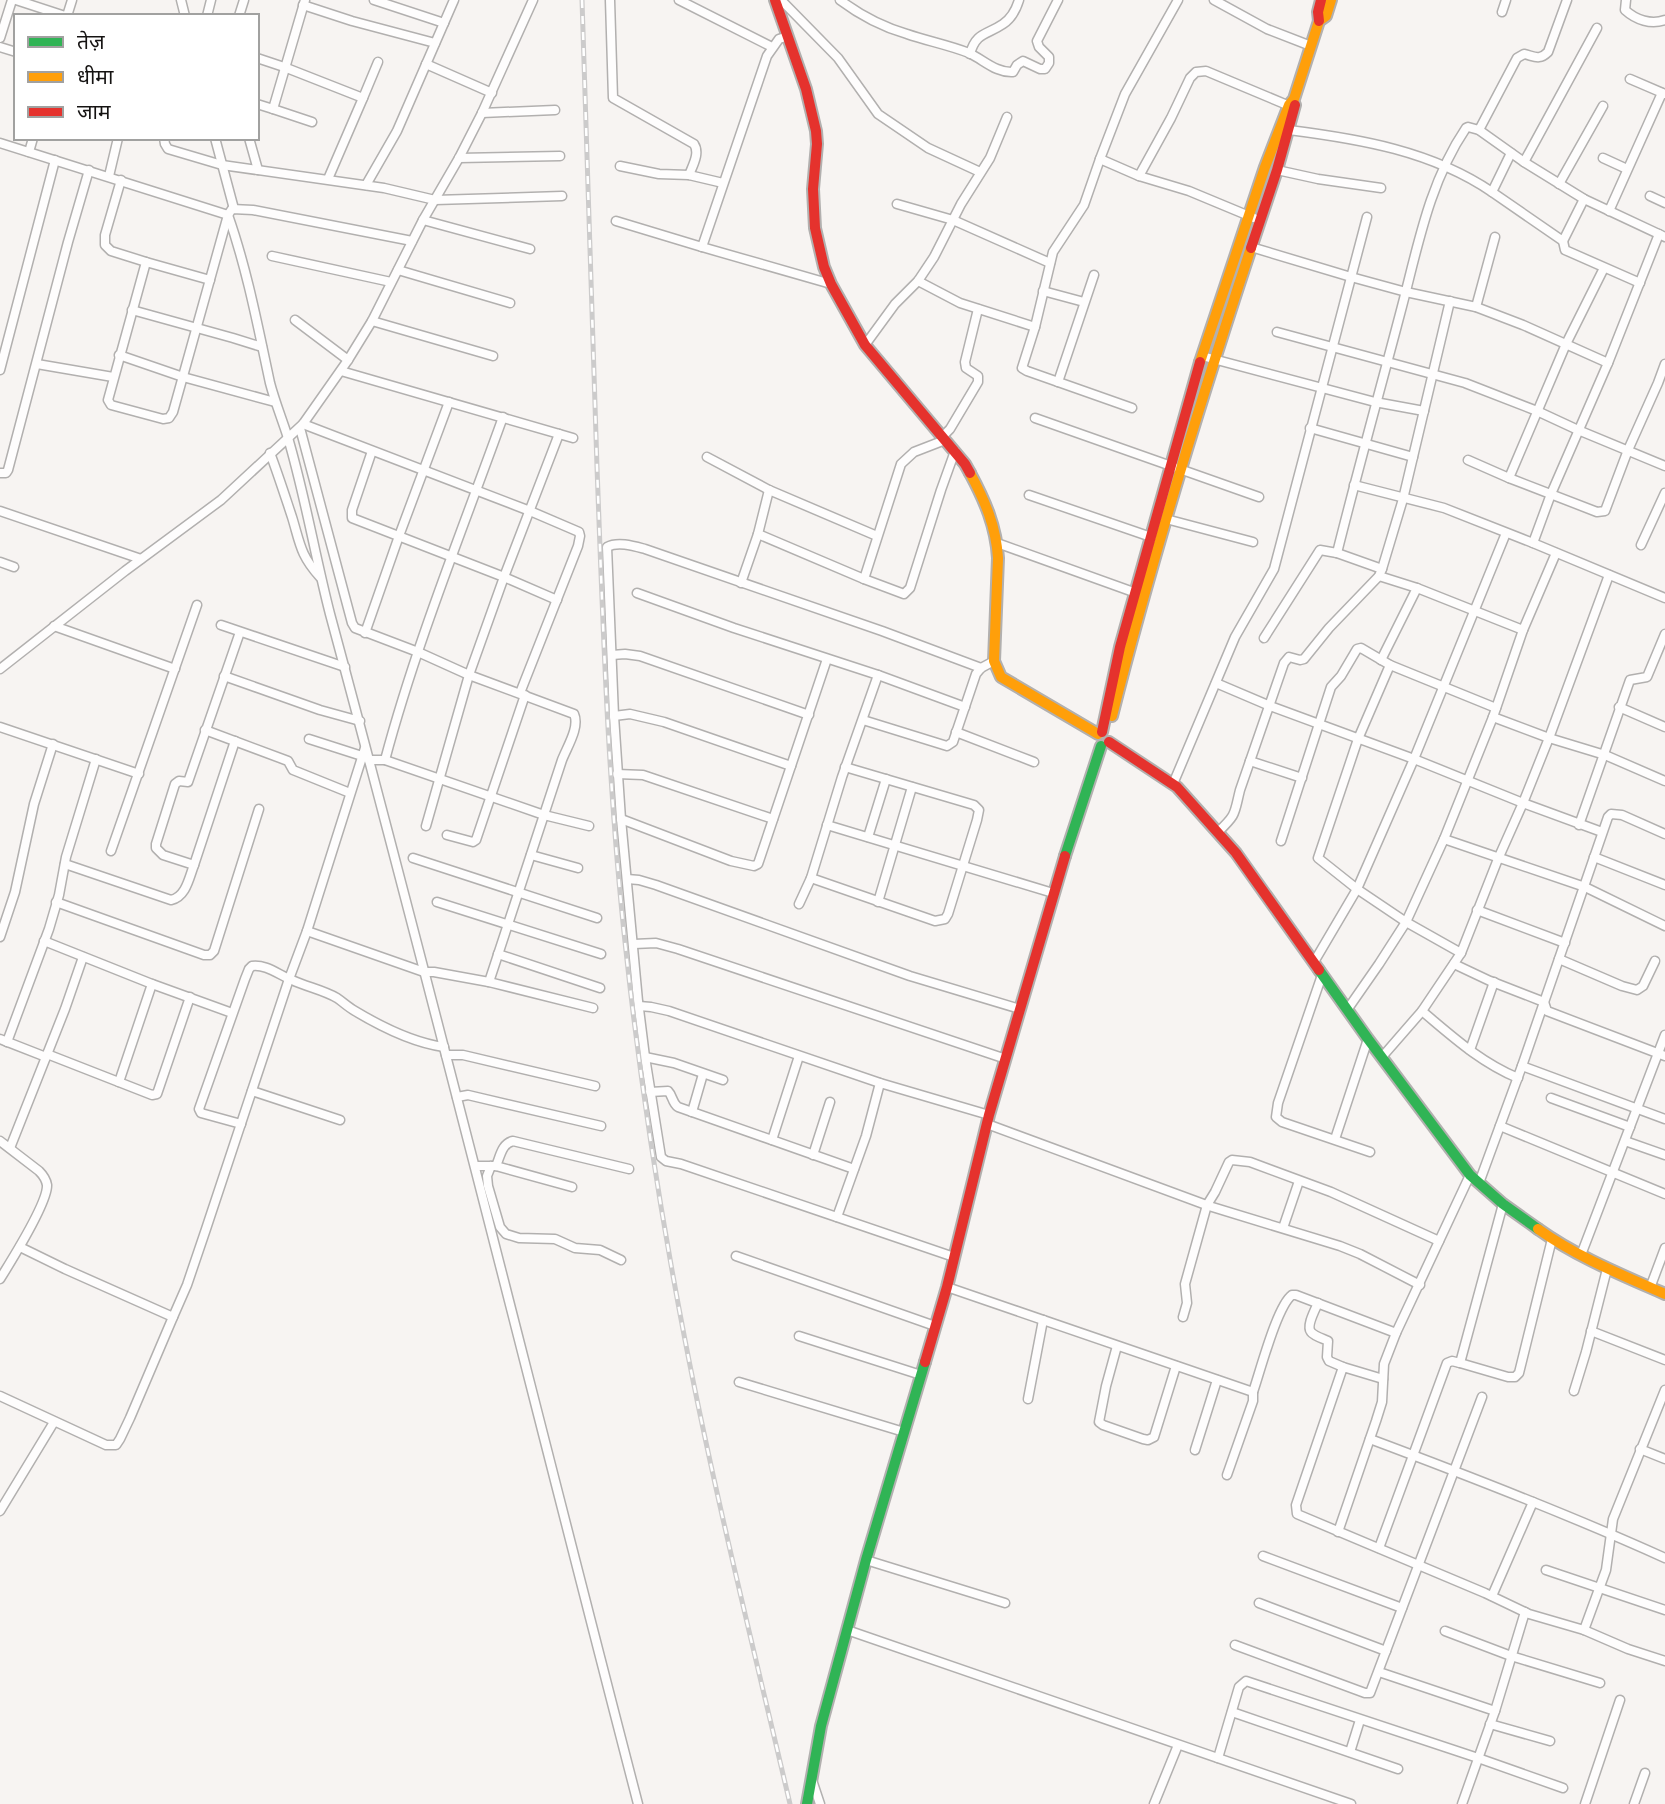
<svg xmlns="http://www.w3.org/2000/svg" width="1665" height="1804" font-family="'Asap Condensed','Noto Sans Devanagari',sans-serif">
	<rect width="100%" height="100%" fill="#f7f4f2"/>
	<g fill="none" stroke-linecap="round" stroke-linejoin="round">
		<g stroke="#b2b0af" stroke-width="11">
			<g id="street">
				<polyline points="16,0 65,16"/>
				<polyline points="181,0 185,16"/>
				<polyline points="374,0 444,23"/>
				<path d="M610 0 613 98 694 144C700 153 693 165 689 175"/>
				<polyline points="679,0 772,47"/>
				<polyline points="781,0 838,58 878,114 928,148 980,172"/>
				<path d="M840 0C860 15 883 27 907 34 927 41 949 45 969 53 984 60 996 73 1013 72L1017 65 1023 61 1040 69H1045L1049 63V57L1039 47 1037 41 1058 0"/>
				<polyline points="1214,0 1267,29 1311,46"/>
				<path d="M1626 0 1625 10C1636 20 1651 25 1665 20"/>
				<polyline points="303,5 352,21 435,43"/>
				<polyline points="1502,12 1506,0"/>
				<polyline points="67,16 72,0"/>
				<polyline points="207,16 211,0"/>
				<polyline points="239,16 244,0"/>
				<polyline points="788,36 779,39 767,56 702,247 831,284"/>
				<polyline points="0,38 12,0"/>
				<polyline points="0,47 16,52"/>
				<path d="M970 54C976 32 987 35 1003 24 1012 18 1016 10 1019 0"/>
				<polyline points="257,58 284,67 363,98 328,179"/>
				<polyline points="426,64 492,93"/>
				<polyline points="1630,79 1665,94"/>
				<polyline points="363,98 378,62"/>
				<polyline points="257,104 273,109 305,0"/>
				<polyline points="273,109 312,122"/>
				<polyline points="482,113 555,110"/>
				<path d="M1289 130C1360 139 1432 151 1492 192L1511 153"/>
				<path d="M1479 130 1517 58 1524 54C1534 56 1539 61 1548 52L1567 0"/>
				<polyline points="164,138 165,144 168,149 222,165 384,188 435,200 562,196"/>
				<polyline points="215,138 234,209"/>
				<polyline points="249,138 258,170"/>
				<polyline points="0,143 228,215"/>
				<polyline points="29,152 33,138"/>
				<polyline points="459,158 560,156"/>
				<polyline points="1603,158 1627,169"/>
				<polyline points="1100,159 1125,94 1178,0"/>
				<polyline points="1524,162 1597,28"/>
				<polyline points="620,166 659,174 689,175 723,183"/>
				<polyline points="1277,170 1318,179 1381,188"/>
				<polyline points="109,176 118,138"/>
				<polyline points="1139,176 1171,118 1190,78 1196,72 1206,71 1292,107"/>
				<polyline points="121,180 105,235 105,245 111,251 146,262 108,400 111,405 163,419 169,418 173,412 228,215 232,209 253,210 412,241"/>
				<polyline points="1559,184 1603,106"/>
				<polyline points="366,185 397,131 454,0"/>
				<polyline points="1492,192 1563,241 1584,199"/>
				<polyline points="1650,196 1665,203"/>
				<polyline points="897,204 953,220 1050,263"/>
				<polyline points="1609,211 1662,93"/>
				<path d="M228 215C247 269 258 327 270 383 275 402 282 419 288 438 305 495 315 556 330 614 437 1010 535 1407 638 1804"/>
				<polyline points="423,220 530,249"/>
				<polyline points="616,221 702,247"/>
				<polyline points="1659,234 1608,363 1551,494 1533,543 1665,598"/>
				<polyline points="1563,241 1565,250 1640,283"/>
				<polyline points="1251,247 1351,277 1406,292 1476,307 1523,325 1608,363"/>
				<polyline points="272,256 391,282"/>
				<polyline points="146,262 210,280"/>
				<polyline points="1604,268 1566,344 1509,478 1597,512 1605,511 1628,450 1658,383 1665,364"/>
				<polyline points="398,270 510,303"/>
				<polyline points="918,281 960,303 1035,327"/>
				<polyline points="1043,291 1084,302"/>
				<polyline points="1476,307 1495,237"/>
				<polyline points="132,310 233,338 262,347"/>
				<polyline points="295,320 348,360"/>
				<polyline points="372,321 493,356"/>
				<polyline points="1277,332 1465,383 1537,411 1578,430 1665,466"/>
				<polyline points="865,345 895,304 918,281 934,257 961,204 990,158 1007,117"/>
				<polyline points="119,355 183,377 275,402"/>
				<polyline points="1202,356 1375,402 1424,411"/>
				<polyline points="37,364 113,377"/>
				<polyline points="0,370 55,160"/>
				<polyline points="341,371 573,438"/>
				<polyline points="1058,382 1094,275"/>
				<polyline points="1132,408 1027,371 1022,368 1035,327 1053,252 1084,205 1100,159 1139,176 1189,191 1254,218"/>
				<polyline points="1035,418 1259,497"/>
				<polyline points="303,424 530,511 579,532 580,536 578,546 520,693"/>
				<path d="M300 428 352 623 355 628 418 652 469 675 574 714C580 727 567 747 562 760L489 982"/>
				<polyline points="1310,428 1413,457"/>
				<polyline points="942,437 950,429 978,382 978,376 966,368 965,362 978,309"/>
				<polyline points="372,451 352,510 352,518 504,577 557,600"/>
				<path d="M270 453C278 474 285 496 292 517 300 543 300 555 320 577"/>
				<polyline points="707,457 769,490 877,536"/>
				<polyline points="1468,460 1509,478"/>
				<polyline points="0,473 6,473 8,470 68,242 89,170"/>
				<polyline points="1354,485 1444,508 1533,543"/>
				<polyline points="1029,495 1154,538"/>
				<polyline points="0,511 141,559"/>
				<polyline points="1166,519 1253,542"/>
				<polyline points="758,534 864,579 904,594 910,588 941,490 955,451"/>
				<polyline points="997,543 1139,594"/>
				<polyline points="1641,545 1665,493"/>
				<polyline points="0,562 14,567"/>
				<path d="M1382 569 1337 553C1357 473 1379 394 1400 314 1417 251 1428 184 1466 128L1468 127 1479 130 1524 162 1584 199 1665 237"/>
				<polyline points="1379,576 1417,588"/>
				<polyline points="864,579 901,464 914,452 945,440"/>
				<polyline points="741,583 758,534 769,490"/>
				<polyline points="637,593 734,628 878,675 965,707"/>
				<polyline points="221,625 345,667"/>
				<polyline points="54,626 175,669"/>
				<polyline points="365,633 399,536 449,402"/>
				<polyline points="1264,638 1320,550 1337,553"/>
				<polyline points="612,655 625,654 640,656 809,715"/>
				<polyline points="1381,660 1417,588 1523,630"/>
				<polyline points="1390,665 1358,739 1318,858 1357,889 1406,922 1461,953"/>
				<polyline points="0,669 125,571 221,500 303,424 348,360 372,321 423,220 459,158 482,113 533,0"/>
				<polyline points="224,676 320,710 360,721"/>
				<polyline points="1216,683 1270,706 1414,759 1523,803 1602,832"/>
				<polyline points="1619,707 1665,727"/>
				<polyline points="614,716 630,714 664,722 791,766"/>
				<polyline points="1493,717 1549,738 1605,755 1665,781"/>
				<polyline points="863,720 947,746 953,742 976,674 981,668 994,661"/>
				<polyline points="0,727 139,774"/>
				<polyline points="205,730 288,761 293,770 298,772 350,793"/>
				<polyline points="956,732 1034,762"/>
				<polyline points="309,739 362,756"/>
				<polyline points="369,760 385,760 544,815 589,826"/>
				<path d="M385 760C416 644 462 531 503 417"/>
				<polyline points="1250,761 1302,778"/>
				<polyline points="617,774 643,775 773,819"/>
				<polyline points="1173,784 1235,637 1274,569 1367,217"/>
				<polyline points="621,819 731,861 754,866 758,864 827,659"/>
				<polyline points="827,825 1053,893"/>
				<polyline points="1579,825 1630,680 1647,677 1665,634"/>
				<polyline points="426,826 469,675 504,577 559,434"/>
				<path d="M1218 832C1237 814 1234 814 1240 790L1284 663 1289 657 1300 660 1304 659 1329 628 1379 576 1382 569 1403 499 1450 301"/>
				<polyline points="447,835 473,842 476,840 525,695"/>
				<polyline points="868,837 886,779"/>
				<polyline points="1444,839 1585,887 1665,926"/>
				<polyline points="1281,841 1331,687 1341,676 1357,649 1361,648 1390,665 1496,708"/>
				<polyline points="111,851 197,605"/>
				<polyline points="531,855 578,868"/>
				<polyline points="1594,857 1665,885"/>
				<polyline points="413,858 597,918"/>
				<path d="M65 864 171 900C186 897 189 878 194 865L163 855 156 848V844L175 784 179 781 188 782 240 632"/>
				<polyline points="194,865 235,741"/>
				<polyline points="811,878 935,921 945,919 948,914 977,820 979,810 974,805 845,767"/>
				<polyline points="627,879 639,880 656,885 910,976 1020,1009"/>
				<polyline points="56,902 204,955 210,955 214,951 259,809"/>
				<polyline points="437,902 601,954"/>
				<polyline points="878,902 912,787"/>
				<polyline points="799,904 811,878 842,777 878,675"/>
				<polyline points="1477,910 1565,943"/>
				<polyline points="307,931 424,972 434,972 489,982 593,1008"/>
				<polyline points="0,937 15,892 34,804 53,744"/>
				<polyline points="44,941 152,984 232,1013"/>
				<polyline points="634,944 656,943 678,949 1006,1059"/>
				<polyline points="498,954 600,988"/>
				<polyline points="1559,959 1622,986 1637,990 1643,986 1655,961"/>
				<polyline points="1314,962 1357,889 1414,759 1506,533"/>
				<polyline points="1454,964 1490,981 1544,1002 1547,1011 1665,1056"/>
				<polyline points="1322,975 1278,1103 1276,1117 1282,1122 1370,1152"/>
				<polyline points="639,1006 651,1007 669,1011 880,1083 989,1115"/>
				<polyline points="1347,1010 1379,964 1406,922 1444,839 1493,717 1523,630 1556,553"/>
				<path d="M1422 1011C1453 1037 1480 1062 1518 1078"/>
				<polyline points="0,1039 46,1057"/>
				<polyline points="7,1042 49,929 59,895 66,857 96,759"/>
				<polyline points="1470,1050 1494,982"/>
				<polyline points="47,1054 152,1095 157,1094 190,997"/>
				<polyline points="446,1055 463,1055 595,1086"/>
				<polyline points="645,1057 674,1063 723,1080"/>
				<polyline points="1382,1057 1422,1011 1461,953 1498,859 1523,803 1549,738 1609,575"/>
				<polyline points="1522,1066 1665,1119"/>
				<polyline points="119,1082 152,984"/>
				<polyline points="252,1091 340,1120"/>
				<path d="M650 1092 668 1091C673 1096 672 1103 678 1107L854 1169"/>
				<polyline points="457,1097 468,1095 601,1126"/>
				<polyline points="1551,1098 1630,1127"/>
				<polyline points="692,1112 703,1074"/>
				<path d="M241 1124 201 1113 199 1109 245 979 249 969 252 966C266 964 279 975 292 980 307 987 323 990 337 998 343 1002 348 1007 355 1011 380 1026 415 1043 444 1047"/>
				<polyline points="987,1124 1209,1206 1340,1246 1360,1254 1420,1285"/>
				<polyline points="1500,1126 1665,1194"/>
				<polyline points="1335,1139 1368,1039"/>
				<polyline points="772,1140 799,1056"/>
				<path d="M0 1141 39 1171C43 1175 46 1179 47 1185 48 1202 10 1263 0 1279"/>
				<polyline points="1625,1141 1665,1155"/>
				<polyline points="10,1148 65,1009 83,957"/>
				<polyline points="813,1155 830,1102"/>
				<polyline points="475,1166 496,1166 572,1187"/>
				<polyline points="491,1166 487,1176 488,1186 500,1227 506,1234 519,1238 555,1239 575,1248 600,1250 621,1260"/>
				<path d="M496 1166C500 1157 502 1143 513 1141L629 1169"/>
				<polyline points="1479,1183 1522,1066 1608,817 1611,814 1622,815 1665,834"/>
				<polyline points="837,1217 866,1136 880,1083"/>
				<polyline points="1283,1228 1299,1181"/>
				<polyline points="20,1247 65,1269 173,1317 187,1285 206,1229 289,979 307,931 365,748"/>
				<polyline points="1581,1255 1665,1035"/>
				<polyline points="736,1256 935,1326"/>
				<path d="M954 1257 681 1164 666 1161 661 1157 645 1057 638 1001 621 819 614 716 607 547C618 541 634 546 645 549L882 631 981 668"/>
				<path d="M947 1287 1253 1392C1260 1372 1277 1306 1292 1295H1296L1396 1333 1470 1175"/>
				<polyline points="1650,1288 1665,1248"/>
				<path d="M1318 1303C1315 1310 1306 1326 1311 1332 1314 1336 1324 1339 1328 1341L1327 1357 1329 1361 1343 1367"/>
				<polyline points="1183,1317 1187,1303 1185,1284 1207,1205 1215,1192 1229,1162 1232,1160 1250,1162 1331,1192 1439,1241"/>
				<polyline points="1591,1331 1665,1360"/>
				<polyline points="799,1336 921,1375"/>
				<polyline points="1117,1346 1106,1386 1099,1422 1103,1425 1143,1439 1148,1440 1154,1437 1176,1366"/>
				<polyline points="1460,1363 1508,1377 1515,1377 1519,1373 1552,1239"/>
				<polyline points="1383,1379 1343,1367 1296,1505 1297,1514 1485,1593 1529,1614 1584,1630 1628,1649 1665,1661"/>
				<polyline points="739,1382 904,1432"/>
				<polyline points="1574,1391 1586,1352 1607,1269"/>
				<polyline points="0,1396 106,1445 116,1445 120,1439 130,1418 173,1317"/>
				<polyline points="1028,1399 1043,1320"/>
				<path d="M1370 1439C1469 1476 1568 1514 1665 1558"/>
				<polyline points="1640,1449 1665,1459"/>
				<polyline points="1195,1450 1217,1380"/>
				<polyline points="1227,1475 1253,1401 1253,1392"/>
				<polyline points="0,1511 54,1422"/>
				<polyline points="1338,1532 1376,1421 1382,1402 1384,1364 1396,1333"/>
				<polyline points="1379,1548 1447,1363 1452,1361 1460,1363 1503,1204"/>
				<polyline points="1263,1556 1402,1608"/>
				<polyline points="866,1560 1005,1603"/>
				<polyline points="1546,1570 1665,1610"/>
				<polyline points="1492,1596 1533,1502"/>
				<polyline points="1259,1603 1386,1651"/>
				<polyline points="847,1630 1351,1804"/>
				<polyline points="1584,1630 1606,1570 1613,1519 1665,1390"/>
				<polyline points="1445,1631 1511,1656 1600,1683"/>
				<polyline points="1235,1645 1365,1693 1370,1693 1482,1397"/>
				<polyline points="1379,1672 1495,1711"/>
				<polyline points="1232,1712 1398,1769"/>
				<polyline points="1490,1724 1550,1741"/>
				<polyline points="1350,1752 1360,1720"/>
				<polyline points="1218,1758 1239,1687 1246,1681 1478,1758 1563,1788"/>
				<polyline points="812,1780 820,1804"/>
				<polyline points="1154,1804 1178,1745"/>
				<polyline points="1462,1804 1495,1711 1525,1612"/>
				<polyline points="1585,1804 1620,1700"/>
				<polyline points="1634,1804 1645,1773"/>
			</g>
		</g>
		<g stroke="#b2b0af" stroke-width="14">
			<g id="fast">
				<polyline points="1065,856 1101,746"/>
				<polyline points="1319,970 1368,1039 1470,1175 1503,1204 1538,1229"/>
				<polyline points="807,1804 821,1726 866,1560 925,1362"/>
			</g>
		</g>
		<g stroke="#b2b0af" stroke-width="14">
			<g id="slow">
				<polyline points="1200,362 1265,167 1289,105 1294,99 1319,21 1326,16 1331,0"/>
				<path d="M970 473C985 501 996 526 998 558L994 661 1001 677 1098 734"/>
				<path d="M1112 716C1152 558 1200 402 1251 248"/>
				<path d="M1538 1229C1577 1257 1622 1275 1665 1294"/>
			</g>
		</g>
		<g stroke="#b2b0af" stroke-width="14">
			<g id="jam">
				<polyline points="775,0 806,89 816,131 817,144 813,189 815,228 824,267 831,284 865,345 965,464 970,473"/>
				<polyline points="1319,21 1318,12 1321,0"/>
				<polyline points="1251,248 1277,170 1295,105"/>
				<polyline points="1102,732 1120,647 1200,362"/>
				<polyline points="1109,742 1177,787 1236,853 1319,970"/>
				<polyline points="925,1362 947,1287 989,1115 1065,856"/>
			</g>
		</g>
		<use href="#street" stroke="#fefdfd" stroke-width="8"/>
		<use href="#fast" stroke="#30b455" stroke-width="10"/>
		<use href="#slow" stroke="#ff9f0a" stroke-width="10"/>
		<use href="#jam" stroke="#e5322d" stroke-width="10"/>
		<g stroke="#cccbcb" stroke-width="5">
			<path id="rail" d="M582 0C587 156 592 311 597 467 603 628 608 790 626 951 640 1081 660 1211 685 1340 715 1495 754 1650 790 1804"/>
		</g>
		<use href="#rail" stroke="#fff" stroke-width="2.5" stroke-dasharray="8" stroke-linecap="butt"/>
	</g>
	<rect x="14" y="14" width="245" height="126" fill="#ffffff" stroke="#a1a1a0" stroke-width="2"/>
	<rect x="28" y="37" width="35" height="10" fill="#30b455" stroke="#a1a1a0" stroke-width="2"/>
	<text x="77" y="49" font-size="21" fill="#151312">तेज़</text>
	<rect x="28" y="72" width="35" height="10" fill="#ff9f0a" stroke="#a1a1a0" stroke-width="2"/>
	<text x="77" y="84" font-size="21" fill="#151312">धीमा</text>
	<rect x="28" y="107" width="35" height="10" fill="#e5322d" stroke="#a1a1a0" stroke-width="2"/>
	<text x="77" y="119" font-size="21" fill="#151312">जाम</text>
</svg>
